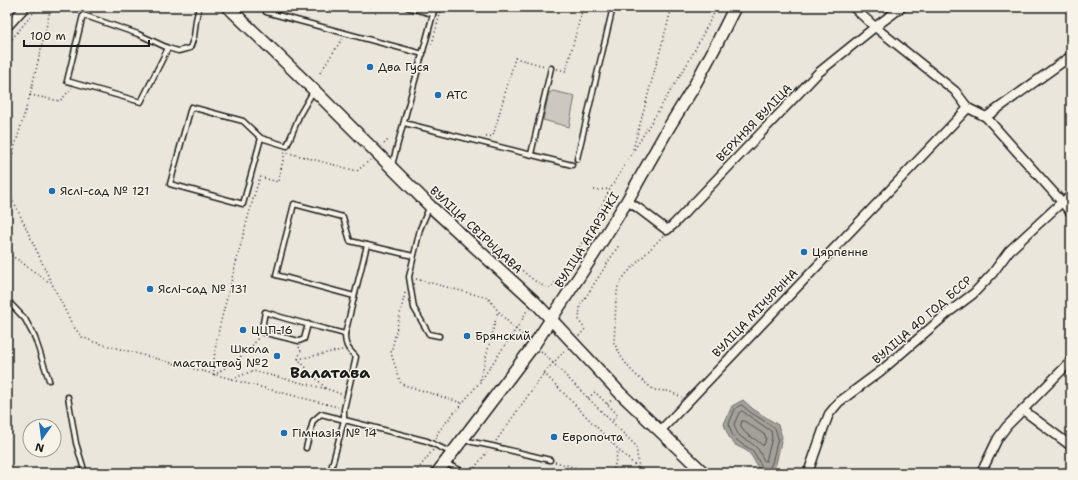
<svg xmlns="http://www.w3.org/2000/svg" width="1078" height="480" font-family="'Shantell Sans',sans-serif">
	<rect width="100%" height="100%" fill="#eae6dc"/>
	<filter id="ink" filterUnits="userSpaceOnUse"><feTurbulence type="fractalNoise" baseFrequency=".025" numOctaves="2"/><feDisplacementMap in="SourceGraphic" scale="8" xChannelSelector="R" yChannelSelector="G"/><feConvolveMatrix kernelMatrix="1 2 1 2 8 2 1 2 1" color-interpolation-filters="sRGB"/></filter>
	<g filter="url(#ink)">
		<polygon fill="#ccc8c0" stroke="#74726e" points="553,91 575,96 569,127 543,120 549,93"/>
		<path fill="#a3a19a" stroke="#6d6c68" d="M743 400 753 409 778 425 782 437 776 464 772 473C754 473 759 465 750 454 747 450 741 448 737 446 729 441 727 432 724 424L732 406Z"/>
		<g fill="none" stroke-linecap="round" stroke-linejoin="round">
			<g stroke="#52514e" stroke-width="1">
				<path d="M741 405 743 406 750 412 775 428 778 438 772 463 768 471C759 467 759 459 753 451 751 449 748 448 745 446 735 440 731 435 729 424L735 409Z"/>
				<path d="M742 411 771 431 772 438 766 461H764C762 456 759 450 756 447 746 437 738 441 734 424L739 413Z"/>
				<path d="M742 421H744L765 435 766 438 764 445H762C755 437 744 436 741 426Z"/>
			</g>
			<g stroke="#1c1c1c" stroke-width="7">
				<g id="lane">
					<polyline points="407,7 433,14"/>
					<polyline points="266,12 423,54"/>
					<polyline points="168,48 141,102 67,81 83,15 138,34 168,48 178,51 190,48 194,37 196,20 199,7"/>
					<polyline points="404,123 572,165"/>
					<polyline points="261,138 243,204 170,184 191,107 243,121 261,138 287,146 300,114 314,90"/>
					<polyline points="531,154 551,68"/>
					<polyline points="577,159 613,7"/>
					<polyline points="392,165 435,7"/>
					<polyline points="429,208 420,229 409,277 414,308 429,334 439,336"/>
					<polyline points="367,245 413,256"/>
					<polyline points="7,300 25,319 35,338 49,380"/>
					<path d="M308 324 304 339 299 341 262 332V328L265 312C291 321 319 327 345 334"/>
					<polyline points="68,397 76,443 85,473"/>
					<polyline points="463,440 492,446 550,460"/>
					<polyline points="306,448 313,421 321,414 427,441 452,453"/>
					<polyline points="445,463 466,473"/>
					<path d="M330 473 344 420V409L356 357C348 349 345 346 345 334L367 245 350 241 343 217 294 204 276 275 354 296"/>
				</g>
			</g>
			<g stroke="#1c1c1c" stroke-width="11">
				<g id="street">
					<polyline points="853,7 875,27 955,91 968,108 986,117 1062,202 1071,213"/>
					<polyline points="7,27 25,7"/>
					<polyline points="986,117 1071,56"/>
					<polyline points="627,201 638,208 667,230 673,225 818,73 875,27 902,7"/>
					<polyline points="1023,410 1071,446"/>
					<polyline points="660,431 968,108"/>
					<polyline points="808,473 824,427 829,414 839,402 882,370 949,312 973,294 992,274 1009,251 1062,202 1071,196"/>
					<polyline points="981,473 998,438 1007,426 1071,361"/>
				</g>
			</g>
			<g stroke="#1c1c1c" stroke-width="14">
				<g id="secondary">
					<polyline points="228,7 314,90 430,206 534,301 620,393 704,473"/>
					<polyline points="437,473 534,345 592,257 627,201 669,127 693,88 713,51 735,7"/>
				</g>
			</g>
			<g stroke="#1c1c1c" stroke-width="1.5" stroke-dasharray="1 3" stroke-linecap="butt">
				<polyline points="8,13 12,7"/>
				<polyline points="432,44 442,7"/>
				<polyline points="7,45 38,7"/>
				<polyline points="557,69 566,71 583,7"/>
				<polyline points="320,73 342,39"/>
				<polyline points="30,95 60,101 72,88"/>
				<polyline points="486,137 493,136 515,58 545,66"/>
				<polyline points="384,144 388,140"/>
				<polyline points="632,153 672,7"/>
				<polyline points="7,173 30,95 51,7"/>
				<polyline points="7,187 52,284 73,326 82,337 94,342 232,379 253,371 327,389 341,394"/>
				<polyline points="594,190 610,189"/>
				<polyline points="663,236 626,274 618,286 616,301 614,343 622,358 630,369 637,376 654,390 668,391 682,397"/>
				<path d="M497 245C508 256 536 288 551 288L569 264 584 239 610 189 689 61 717 7"/>
				<polyline points="7,254 17,259 50,283"/>
				<polyline points="416,279 488,298 498,311 515,329 528,339"/>
				<polyline points="405,293 391,353 401,384 462,403"/>
				<polyline points="579,336 585,329 579,321 580,306 619,245"/>
				<polyline points="299,347 301,350 298,359 326,389"/>
				<polyline points="541,351 636,446 639,469"/>
				<polyline points="298,359 342,350"/>
				<polyline points="544,373 618,449 643,473"/>
				<path d="M214 375C212 345 225 308 232 278 241 245 249 210 260 177L278 182 285 152 357 171 370 160"/>
				<path d="M214 375C229 366 251 351 259 336"/>
				<polyline points="233,380 338,407"/>
				<polyline points="480,380 498,311"/>
				<polyline points="588,398 595,392 618,415 612,421"/>
				<polyline points="607,404 613,399"/>
				<polyline points="436,439 438,432 480,382 522,320 527,310"/>
				<polyline points="496,441 544,373 566,349"/>
				<polyline points="555,462 595,473"/>
				<polyline points="473,470 477,473"/>
				<polyline points="472,471 487,452"/>
				<polyline points="415,473 433,450"/>
				<polyline points="613,473 618,450"/>
			</g>
			<use href="#lane" stroke="#f7f3e8" stroke-width="4"/>
			<use href="#street" stroke="#f7f3e8" stroke-width="8"/>
			<use href="#secondary" stroke="#f7f3e8" stroke-width="11"/>
		</g>
	</g>
	<g fill="#1f6fb2" stroke="#f7f3e8" stroke-width="1.5">
		<circle cx="370" cy="67" r="4"/>
		<circle cx="438" cy="95" r="4"/>
		<circle cx="52" cy="191" r="4"/>
		<circle cx="804" cy="252" r="4"/>
		<circle cx="150" cy="289" r="4"/>
		<circle cx="243" cy="330" r="4"/>
		<circle cx="467" cy="336" r="4"/>
		<circle cx="277" cy="356" r="4"/>
		<circle cx="284" cy="433" r="4"/>
		<circle cx="554" cy="437" r="4"/>
	</g>
	<g text-anchor="middle" dominant-baseline="central" stroke-width="3" stroke-linejoin="round" paint-order="stroke">
		<g font-size="12" fill="#1c1c1c" stroke="#f7f3e8" text-anchor="start">
			<text x="378" y="67">Два Гуся</text>
			<text x="446" y="95">АТС</text>
			<text x="60" y="191">Яслі-сад № 121</text>
			<text x="812" y="252">Цярпенне</text>
			<text x="158" y="289">Яслі-сад № 131</text>
			<text x="251" y="330">ЦЦП-16</text>
			<text x="475" y="336">Брянский</text>
			<text x="269" y="349" text-anchor="end">Школа<tspan x="269" dy="14">мастацтваў №2</tspan></text>
			<text x="292" y="433">Гімназія № 14</text>
			<text x="562" y="437">Европочта</text>
		</g>
		<g font-size="12" fill="#1c1c1c" stroke="#f7f3e8">
			<text transform="translate(754 123) rotate(-46)">ВЕРХНЯЯ ВУЛІЦА</text>
			<text transform="translate(476 230) rotate(43)">ВУЛІЦА СВІРЫДАВА</text>
			<text transform="translate(587 240) rotate(-58)">ВУЛІЦА АГАРЭНКІ</text>
			<text transform="translate(755 313) rotate(-46)">ВУЛІЦА МІЧУРЫНА</text>
			<text transform="translate(922 320) rotate(-41)">ВУЛІЦА 40 ГОД БССР</text>
		</g>
		<g font-size="16" font-weight="bold" fill="#1c1c1c" stroke="#f7f3e8">
			<text x="330" y="372">Валатава</text>
		</g>
	</g>
	<rect width="1078" height="480" fill="none" stroke="#f7f3e8" stroke-width="24"/>
	<rect x="12" y="12" width="1054" height="456" fill="none" stroke="#1c1c1c" stroke-width="1.5" filter="url(#ink)"/>
	<g transform="translate(42 438) rotate(194)"><circle r="19" fill="#f7f3e8" stroke="#9f9d96"/>
	<path d="M0-3L7 15L0 10L-7 15Z" fill="#1f6fb2"/>
	<text y="-6" font-size="11" font-weight="bold" text-anchor="middle" fill="#1c1c1c">N</text>
	</g>
	<path d="M24 40v6h125v-6" fill="none" stroke="#1c1c1c" stroke-width="2"/>
	<text x="30" y="40" font-size="12" fill="#1c1c1c" stroke="#f7f3e8" stroke-width="3" paint-order="stroke">100 m</text>
</svg>
